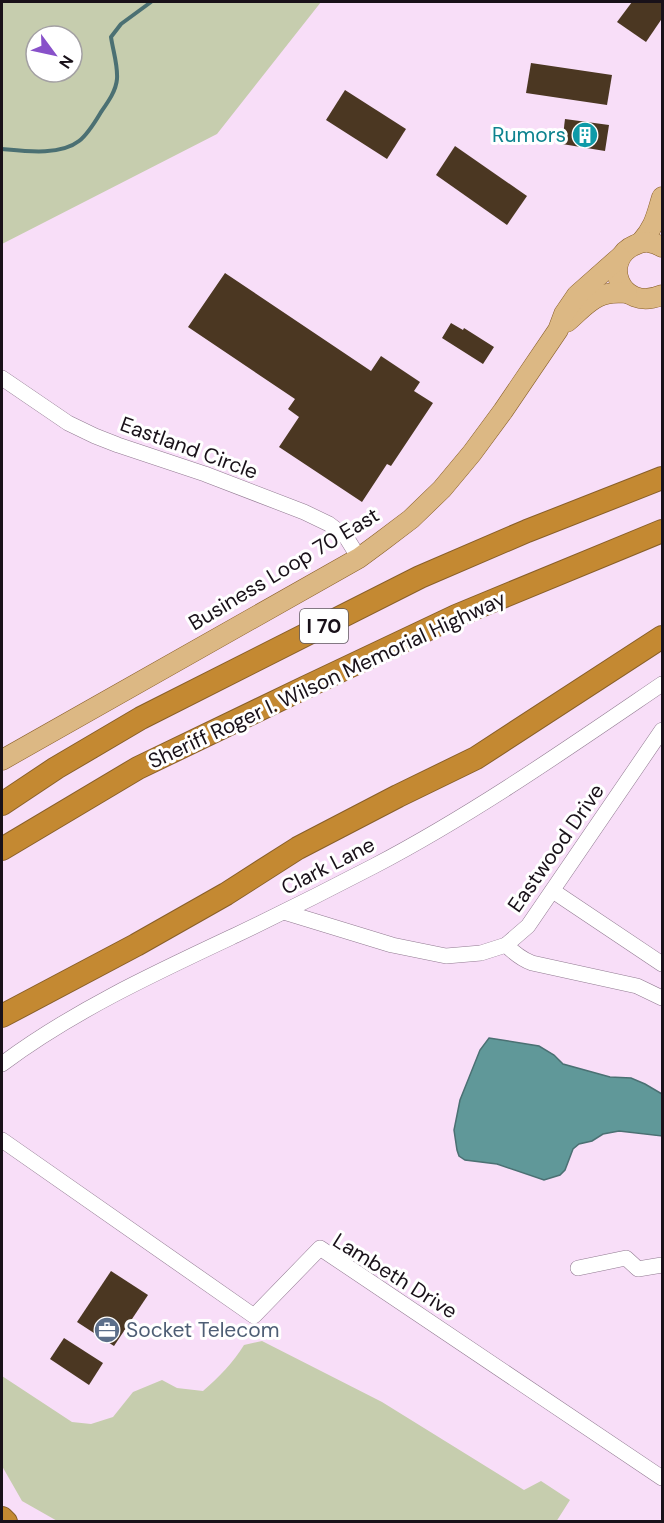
<svg xmlns="http://www.w3.org/2000/svg" width="664" height="1523" font-family="'DM Sans',sans-serif">
	<rect width="100%" height="100%" fill="#f8def8"/>
	<g fill="#c6cdae" fill-rule="evenodd">
		<path d="M2 2H321L217 134 2 244ZM36 36H72V72H36Z"/>
		<path d="M262 1341 382 1402 524 1490 541 1481 570 1500 556 1522H59L22 1501 2 1466V1376L72 1422 91 1424 113 1417 133 1392 162 1380 177 1388 203 1391C219 1377 233 1363 244 1345Z"/>
	</g>
	<polygon fill="#609899" stroke="#4b7073" stroke-width="1.5" points="489,1038 539,1046 554,1055 563,1064 610,1077 631,1078 645,1084 662,1094 662,1136 619,1131 603,1134 592,1141 579,1144 573,1149 565,1170 560,1175 544,1180 497,1164 465,1160 459,1156 457,1150 454,1130 460,1100 480,1050"/>
	<g fill="none" stroke-linecap="round" stroke-linejoin="round">
		<path stroke="#4b7073" stroke-width="4" d="M2 149C24 151 60 156 79 141 88 134 95 122 101 112 108 102 116 91 117 79 118 65 113 51 111 37L121 24 151 2"/>
	</g>
	<g fill="#4b3722">
		<polygon points="632,2 663,2 663,17 646,42 617,22"/>
		<polygon points="531,63 612,75 607,105 526,93"/>
		<polygon points="345,90 406,129 387,159 326,120"/>
		<polygon points="565,119 609,125 605,151 562,144"/>
		<polygon points="455,146 527,196 507,225 436,175"/>
		<polygon points="225,273 371,371 381,356 420,382 414,391 433,403 391,466 387,464 362,502 279,447 299,417 288,409 295,399 188,327"/>
		<polygon points="451,323 463,330 464,328 494,347 483,364 442,338"/>
		<polygon points="111,1271 148,1295 114,1346 77,1322"/>
		<polygon points="64,1338 103,1363 89,1385 50,1359"/>
	</g>
	<g fill="none" stroke-linecap="round" stroke-linejoin="round">
		<g stroke="#917a91" stroke-width="16">
			<g id="minor">
				<polyline points="2,378 68,423 95,436 118,445 205,474 304,512 329,524 346,537 359,558"/>
				<polyline points="553,891 662,964"/>
				<polyline points="284,912 392,945 446,956 481,953 506,945 528,926 662,730"/>
				<path d="M506 945C514 953 521 959 532 963L637 986 662 998"/>
				<path d="M2 1064C73 1011 155 973 236 935 282 913 328 890 374 866 475 813 568 748 662 684"/>
				<polyline points="2,1140 254,1316 320,1248 662,1478"/>
				<polyline points="578,1268 626,1258 638,1269 662,1265"/>
			</g>
		</g>
		<g stroke="#885f29" stroke-width="21">
			<g id="major">
				<path d="M641 242C655 226 656 216 662 197"/>
				<path d="M662 247C653 242 645 240 635 245 601 259 619 313 662 295"/>
				<path d="M567 322C579 312 591 297 607 294 614 292 621 293 627 293"/>
				<polyline points="2,760 359,558 382,541 411,519 442,489 472,453 503,411 558,330 564,314 577,295 620,257"/>
			</g>
		</g>
		<g stroke="#885f29" stroke-width="24">
			<g id="highway">
				<polyline points="2,804 56,768 141,718 420,577 527,531 662,478"/>
				<polyline points="2,849 138,768 304,688 456,616 662,531"/>
				<polyline points="2,1016 136,945 226,894 298,848 398,796 476,758 662,637"/>
				<polyline points="2,1518 6,1522"/>
			</g>
		</g>
		<use href="#minor" stroke="#fff" stroke-width="15"/>
		<use href="#major" stroke="#dcb884" stroke-width="20"/>
		<use href="#highway" stroke="#c48932" stroke-width="22"/>
	</g>
	<defs>
		<g id="building-disc" transform="scale(1.35)"><circle r="9.5" fill="#0f9aa8" stroke="#fff"/><path d="M-4-6H4V6H1V3H-1V6H-4ZM-2.5-4.3h1.7v1.8h-1.7ZM.8-4.3h1.7v1.8H.8ZM-2.5-1h1.7V.8h-1.7ZM.8-1h1.7V.8H.8Z" fill="#fff"/></g>
		<g id="office-disc" transform="scale(1.35)"><circle r="9.5" fill="#5c6f8a" stroke="#fff"/><path d="M-6-3h4V-5.5h4V-3h4V5H-6ZM-1-4.5V-3h2v-1.5ZM-6 0V1H6V0Z" fill="#fff"/></g>
	</defs>
	<g fill-rule="evenodd">
		<use href="#building-disc" x="585" y="135"/>
		<use href="#office-disc" x="107" y="1330"/>
	</g>
	<g text-anchor="middle" dominant-baseline="central" stroke-width="6" stroke-linejoin="round" paint-order="stroke">
		<rect fill="#fff" stroke="#5e585e" stroke-width="1.5" x="300" y="609" width="48" height="34" rx="4.5"/>
		<g font-size="20" font-weight="bold" fill="#191119">
			<text x="324" y="626">I 70</text>
		</g>
		<g font-size="21" fill="#0d838f" stroke="#fff" text-anchor="end">
			<text x="566" y="135">Rumors</text>
		</g>
		<g font-size="21" fill="#191119" stroke="#fff">
			<text transform="translate(189 448) rotate(20)">Eastland Circle</text>
			<text transform="translate(284 569) rotate(-31)">Business Loop 70 East</text>
			<text transform="translate(327 680) rotate(-25)">Sheriff Roger I. Wilson Memorial Highway</text>
			<text transform="translate(556 848) rotate(-55)">Eastwood Drive</text>
			<text transform="translate(328 866) rotate(-27)">Clark Lane</text>
			<text transform="translate(395 1276) rotate(32)">Lambeth Drive</text>
		</g>
		<g font-size="21" fill="#4e5e75" stroke="#fff" text-anchor="start">
			<text x="126" y="1330">Socket Telecom</text>
		</g>
	</g>
	<rect width="664" height="1523" fill="none" stroke="#191119" stroke-width="6"/>
	<g transform="translate(54 54) rotate(123)"><circle r="28" fill="#ffffff" stroke="#a3a0a3" stroke-width="1.5"/>
	<path d="M0-4.5L10 22L0 15L-10 22Z" fill="#8851c9"/>
	<text y="-9" font-size="16" font-weight="bold" text-anchor="middle" fill="#191119">N</text>
	</g>
</svg>
